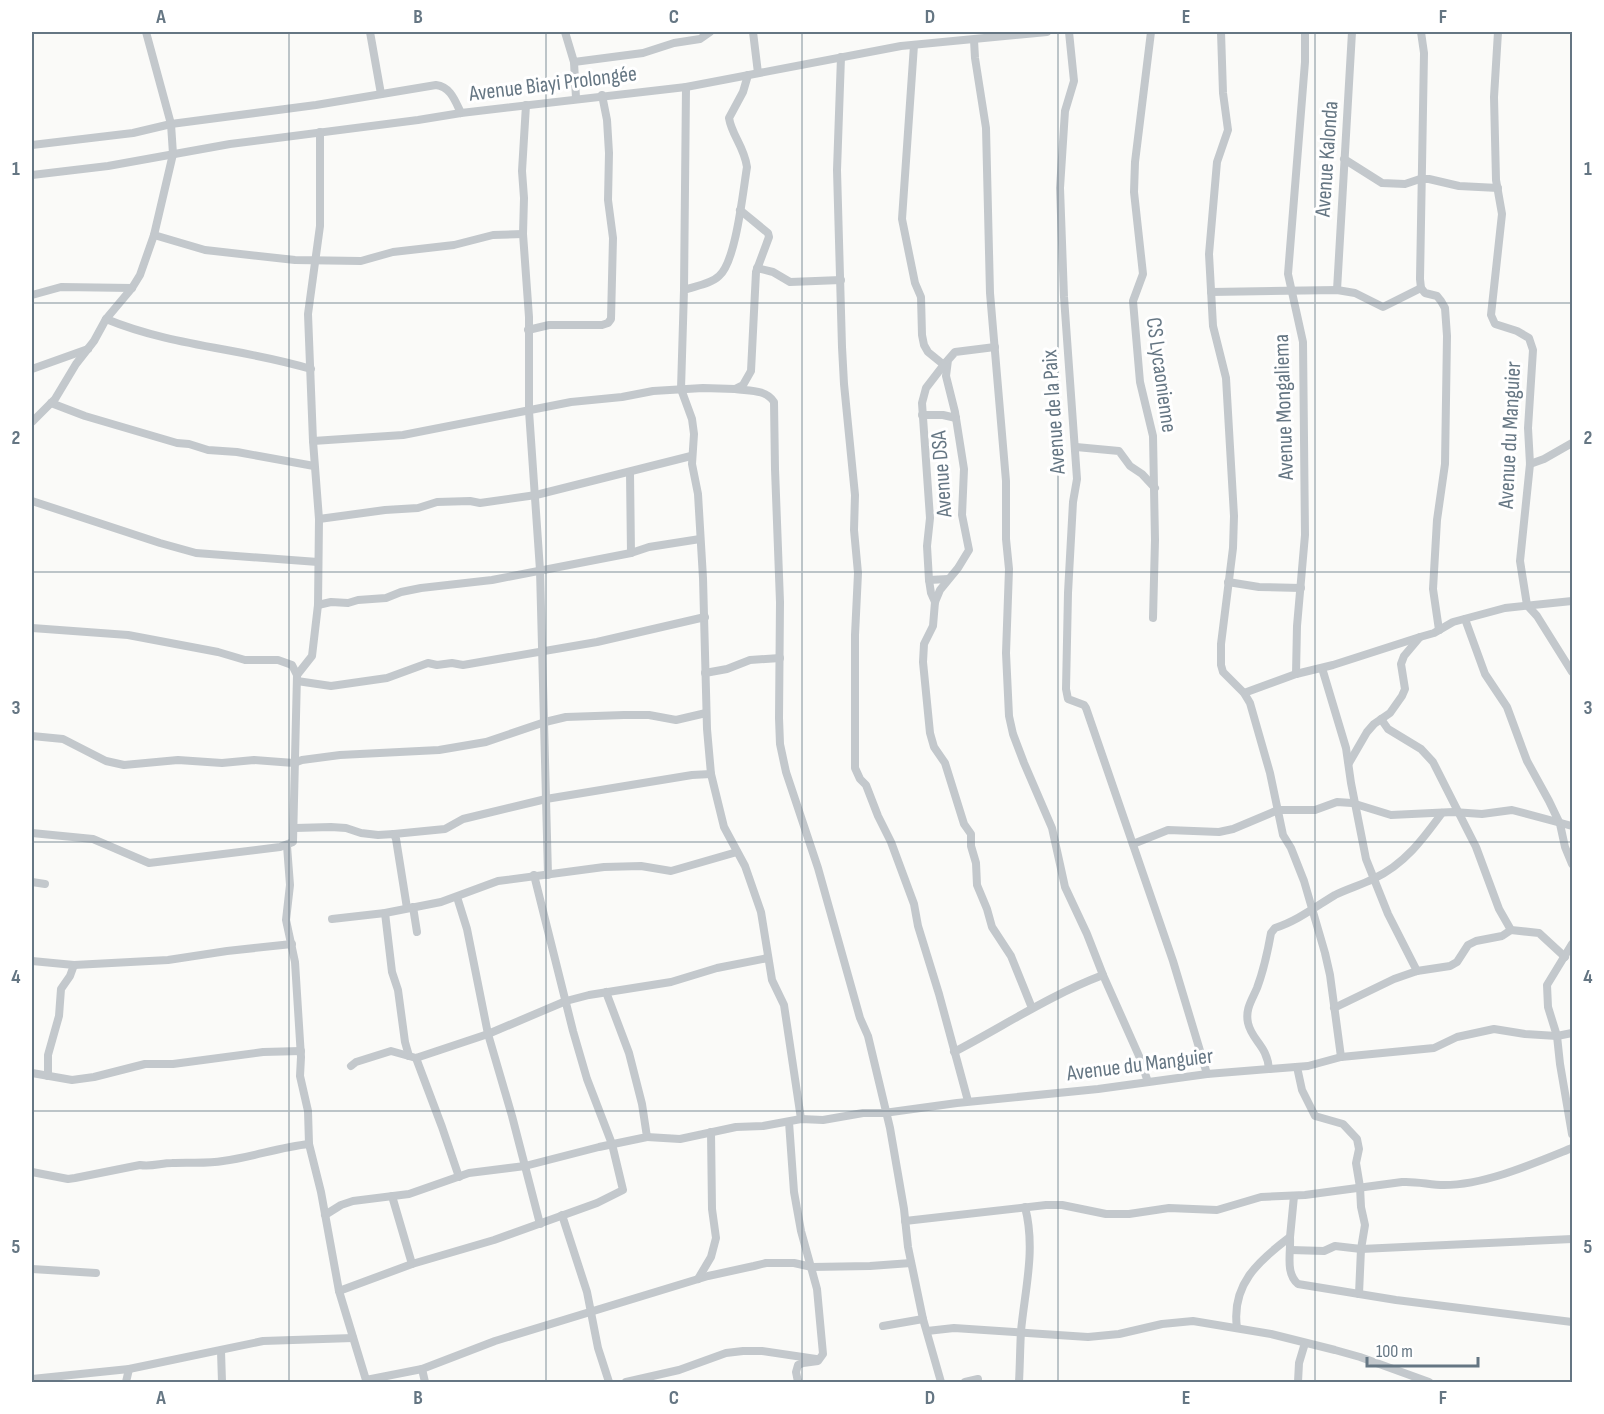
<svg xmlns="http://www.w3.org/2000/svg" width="1604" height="1414" font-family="'Sofia Sans Condensed',sans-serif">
	<rect width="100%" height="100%" fill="#fafaf8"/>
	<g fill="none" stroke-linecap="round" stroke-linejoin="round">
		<g stroke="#c3c8cc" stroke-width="8">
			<polyline points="370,32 381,94"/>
			<polyline points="565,32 574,62 576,98"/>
			<polyline points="753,32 758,73"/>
			<polyline points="1069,32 1074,81 1065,111 1060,188 1064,297 1077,479 1073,502 1068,593 1066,689 1068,699 1084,705 1086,708 1173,961 1207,1074"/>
			<polyline points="1151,32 1135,162 1134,192 1143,274 1133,301 1140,382 1153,436 1155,540 1153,618"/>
			<polyline points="1221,32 1223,93 1228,130 1217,162 1209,254 1213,326 1226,378 1234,516 1233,548 1221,644 1221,665 1223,672 1244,693 1250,703 1270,773 1283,835 1291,848 1304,881 1325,953 1330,975 1341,1057"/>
			<polyline points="1421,32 1424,53 1420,279 1421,288 1425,293 1437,296 1441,301 1445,308 1447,336 1445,464 1437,520 1433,589 1439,630"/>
			<polyline points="1498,32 1494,97 1496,180 1502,214 1491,315 1495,324 1517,331 1529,338 1533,350 1528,428 1530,464 1520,561 1527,605 1537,616 1572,672"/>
			<polyline points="974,40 975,58 986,128 990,293 1006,481 1006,539 1009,569 1006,653 1009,716 1013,734 1024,763 1052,828 1065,887 1087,934 1103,975 1139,1056 1148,1082"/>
			<polyline points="914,45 902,219 915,283 921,297 922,335 924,345 928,352 944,365"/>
			<polyline points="841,57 837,170 842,347 844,384 855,495 854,530 858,573 855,635 855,768 860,779 866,785 878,816 891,842 914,904 918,926 939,994 968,1101"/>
			<polyline points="574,62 643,53 674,43 700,39 710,32"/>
			<path d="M748 75 743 92 729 118C732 136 744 146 747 167 743 191 736 262 719 276 711 284 695 286 684 290L681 389 692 419 694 434 692 464 698 494 703 578 707 729 711 774 724 827 745 866 761 912 772 980 784 1005 801 1119"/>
			<polyline points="526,105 522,171 524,198 523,234 529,317 529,411 540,570 548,875"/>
			<path d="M32 145 133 133 171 124 316 105 436 85C451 87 455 101 461 113"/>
			<polyline points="1344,159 1382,183 1405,184 1420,179 1429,179 1459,186 1498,188"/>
			<polyline points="32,175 108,166 230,144 418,120 461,113 686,87 901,46 1047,32"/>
			<polyline points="154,235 205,250 295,260 361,261 393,252 454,245 493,235 523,234"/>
			<polyline points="757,268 773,272 790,282 841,280"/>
			<polyline points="684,290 686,87"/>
			<polyline points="1337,290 1352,32"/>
			<polyline points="1211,292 1337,290 1355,293 1383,307 1421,288"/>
			<polyline points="32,295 61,287 132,288"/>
			<path d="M106 319C174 347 242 348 311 369"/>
			<polyline points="528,330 549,325 602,325 608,323 611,319 613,238 608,200 609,153 607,120 602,95"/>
			<polyline points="995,347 955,352 948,360 946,376 955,412 964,469 962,515 969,550 958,568 940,590 935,602 933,626 924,644 923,662 930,733 934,747 945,763 964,824 971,834 971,846 976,863 977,885 987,909 992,927 1011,956 1032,1008"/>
			<polyline points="32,369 88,349"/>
			<path d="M735 389C749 391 766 389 774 402L775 469 780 602 779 718 780 744 786 772 818 868 860 1018 868 1036 890 1128 904 1209 908 1247 923 1319 941 1382"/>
			<polyline points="51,403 85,416 177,443 189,444 208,450 237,452 314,466"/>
			<polyline points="922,415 943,415 956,418"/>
			<polyline points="32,422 55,399 76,364 94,341 106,319 132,288 140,275 154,235 173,154 171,124 146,32"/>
			<polyline points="313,441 403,435 571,402 622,397 653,391 703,388 735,389 743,385 751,371 756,272 769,237 768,233 740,210"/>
			<polyline points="1076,447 1119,451 1130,466 1142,474 1155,488"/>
			<polyline points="1530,464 1544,459 1572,443"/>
			<polyline points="630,473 631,553"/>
			<polyline points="32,501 160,543 196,553 318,562"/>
			<polyline points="319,519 385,510 418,508 437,502 470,501 480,503 536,495 691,456"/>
			<polyline points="929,580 948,579"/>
			<polyline points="1228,582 1259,587 1301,588"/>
			<polyline points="935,602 931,593 929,580 927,546 930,518 922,403 926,388 946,362"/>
			<polyline points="318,605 331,602 348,603 358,600 386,598 401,592 421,588 492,580 631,553 649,547 700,539"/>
			<polyline points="1465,619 1485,674 1507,707 1527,761 1549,801 1560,824 1565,847 1572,864"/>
			<polyline points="32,628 128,635 218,652 245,660 278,660 292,665 297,675"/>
			<polyline points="1322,668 1346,748 1351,783 1366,859 1388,914 1417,971"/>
			<polyline points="705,673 727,669 750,660 780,658"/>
			<polyline points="1296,674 1297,626 1305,535 1303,342 1288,274 1305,62 1305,32"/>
			<polyline points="297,681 331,686 387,678 428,663 437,665 452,663 463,665 597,642 705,617"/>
			<polyline points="1244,693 1296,674 1333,665 1420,637"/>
			<polyline points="1381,719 1388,729 1421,749 1433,762 1476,847 1499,909 1511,930 1539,933 1565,957"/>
			<polyline points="32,736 63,739 106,761 124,765 178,760 222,763 254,760 294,763 302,760 340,755 439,750 486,742 545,722 566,717 624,715 649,715 676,720 706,713"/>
			<polyline points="1349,763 1367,732 1374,724 1390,713 1402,696 1405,689 1401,664 1404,656 1420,637 1434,633 1453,622 1505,608 1572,601"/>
			<polyline points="295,828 331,827 346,828 361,833 378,835 394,834 396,839 407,908"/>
			<polyline points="32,833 93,839 149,863 280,847 293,842 297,675 312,656 318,605 319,519 313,441 308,314 320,226 320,132"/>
			<polyline points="394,834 445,829 463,819 546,799 692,775 711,774"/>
			<polyline points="1133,844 1168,830 1219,832 1233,829 1278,810 1315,810 1337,802 1352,803 1391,815 1453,812 1482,814 1512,810 1572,826"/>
			<polyline points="287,846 290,885 286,920 295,962 301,1057 300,1076 308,1111 309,1144"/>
			<polyline points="32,882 45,884"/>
			<polyline points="457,897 467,929 488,1034 512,1116 540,1224"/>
			<polyline points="413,907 417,932"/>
			<polyline points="385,913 392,972 398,990 405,1042 409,1056"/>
			<polyline points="332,919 385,913 441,902 498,881 604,867 641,866 671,871 737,852"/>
			<polyline points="1572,944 1547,985 1548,1007 1557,1036 1560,1064 1572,1134"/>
			<polyline points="32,961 74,965 168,960 227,951 292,944"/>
			<polyline points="1334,1008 1394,979 1417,971 1450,966 1457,962 1468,945 1476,941 1502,936 1511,930"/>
			<path d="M954 1052C1004 1026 1050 995 1103 975"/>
			<polyline points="416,1058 442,1127 459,1177"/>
			<polyline points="351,1066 356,1062 391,1051 416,1058 488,1034 566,1001 589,995 671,982 717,968 768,958"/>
			<polyline points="1297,1067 1302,1090 1315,1116 1343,1124 1357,1139 1359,1149 1356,1163 1360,1187 1361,1207 1365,1225 1361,1249 1359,1294"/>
			<path d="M1269 1069C1267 1045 1252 1041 1248 1023 1245 1009 1252 1000 1257 988 1263 972 1268 950 1271 933L1275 928C1297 921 1315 907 1335 895 1347 889 1361 885 1373 879 1404 865 1423 839 1442 813"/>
			<polyline points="32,1073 72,1080 94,1077 145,1064 173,1064 263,1052 301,1051"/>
			<polyline points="48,1076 48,1055 59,1016 61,989 70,976 74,965"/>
			<polyline points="789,1122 794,1192 801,1231 817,1289 823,1354 818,1361 803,1363 798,1365 796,1372 798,1382"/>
			<polyline points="647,1137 680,1139 736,1127 763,1126 801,1119 823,1120 863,1113 884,1113 957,1103 1098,1089 1207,1074 1308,1066 1341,1057 1434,1048 1457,1037 1494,1029 1525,1034 1557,1036 1572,1033"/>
			<path d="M32 1172 68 1179 75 1178 140 1165C152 1167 161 1163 172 1163 189 1162 207 1164 223 1161 253 1157 280 1147 309 1144L321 1192 339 1291 366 1380 422 1369 495 1341 708 1276 754 1266 766 1263H794L812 1267 870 1266 911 1263"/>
			<polyline points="392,1196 412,1264 494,1240 597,1203 623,1190 612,1144 587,1079 573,1031 534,875"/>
			<polyline points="325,1215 341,1205 353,1201 409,1194 469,1173 525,1166 599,1147 647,1137 642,1104 629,1053 606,992"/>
			<polyline points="562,1215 587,1292 598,1348 609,1382"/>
			<path d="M905 1221 1046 1205H1062L1106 1214H1129L1169 1208 1217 1210 1261 1197 1305 1195 1402 1182C1417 1181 1430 1185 1444 1185 1485 1185 1535 1163 1572 1148"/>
			<path d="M1290 1237C1291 1253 1285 1273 1298 1284L1396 1300 1572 1322"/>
			<polyline points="1291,1250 1324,1251 1335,1246 1361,1249 1572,1239"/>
			<polyline points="32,1269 96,1273"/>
			<polyline points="698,1279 711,1257 716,1238 712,1209 711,1132"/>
			<polyline points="339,1291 412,1264"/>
			<polyline points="883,1326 923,1319"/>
			<path d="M1237 1328C1231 1285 1258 1261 1290 1237L1294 1196"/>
			<polyline points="927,1331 954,1328 1088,1337 1119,1334 1162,1324 1193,1321 1271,1334 1335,1350 1360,1357 1429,1382"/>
			<polyline points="221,1351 222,1382"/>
			<polyline points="422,1369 425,1382"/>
			<polyline points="32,1379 129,1369 263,1341 353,1338"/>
			<polyline points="126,1382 129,1369"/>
			<polyline points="626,1382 679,1370 726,1353 743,1351 762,1351 816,1359"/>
			<polyline points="965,1382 978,1379"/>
			<path d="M1019 1382C1020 1365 1020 1348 1021 1331 1025 1289 1036 1249 1025 1207"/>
			<polyline points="1298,1382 1299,1363 1305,1343"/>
		</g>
	</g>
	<path fill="none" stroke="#657683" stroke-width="1.5" stroke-opacity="0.55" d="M289 32V1382M546 32V1382M802 32V1382M1058 32V1382M1315 32V1382M32 303H1572M32 572H1572M32 842H1572M32 1111H1572"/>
	<g text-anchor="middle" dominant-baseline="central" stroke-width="6" stroke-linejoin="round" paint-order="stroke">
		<g font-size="22" fill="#657683" stroke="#fff">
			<text transform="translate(553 84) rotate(-7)">Avenue Biayi Prolongée</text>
			<text transform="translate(1327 159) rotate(-86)">Avenue Kalonda</text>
			<text transform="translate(1161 375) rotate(82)">CS Lycaonienne</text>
			<text transform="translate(1284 407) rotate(-92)">Avenue Mongaliema</text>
			<text transform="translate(1054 412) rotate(-94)">Avenue de la Paix</text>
			<text transform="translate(1510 435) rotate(-87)">Avenue du Manguier</text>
			<text transform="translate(942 474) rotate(-94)">Avenue DSA</text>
			<text transform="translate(1140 1065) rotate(-7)">Avenue du Manguier</text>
		</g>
	</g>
	<rect width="1604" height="1414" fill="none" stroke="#ffffff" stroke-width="66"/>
	<path d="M1367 1357v9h111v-9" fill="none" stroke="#657683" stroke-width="3"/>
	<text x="1376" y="1357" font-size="18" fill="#657683" stroke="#ffffff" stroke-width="4.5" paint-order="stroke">100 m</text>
	<rect x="33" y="33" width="1538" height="1348" fill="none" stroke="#657683" stroke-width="2"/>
	<g font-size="20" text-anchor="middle" font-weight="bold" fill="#657683">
		<text x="161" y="23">A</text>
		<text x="418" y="23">B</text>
		<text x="674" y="23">C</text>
		<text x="930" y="23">D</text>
		<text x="1186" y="23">E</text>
		<text x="1443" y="23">F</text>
		<text x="16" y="175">1</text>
		<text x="1588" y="175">1</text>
		<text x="16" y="444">2</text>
		<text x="1588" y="444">2</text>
		<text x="16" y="714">3</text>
		<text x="1588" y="714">3</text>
		<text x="16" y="983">4</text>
		<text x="1588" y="983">4</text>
		<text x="16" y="1253">5</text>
		<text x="1588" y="1253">5</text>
		<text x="161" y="1404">A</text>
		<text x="418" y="1404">B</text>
		<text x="674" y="1404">C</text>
		<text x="930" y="1404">D</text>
		<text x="1186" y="1404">E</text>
		<text x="1443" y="1404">F</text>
	</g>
</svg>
